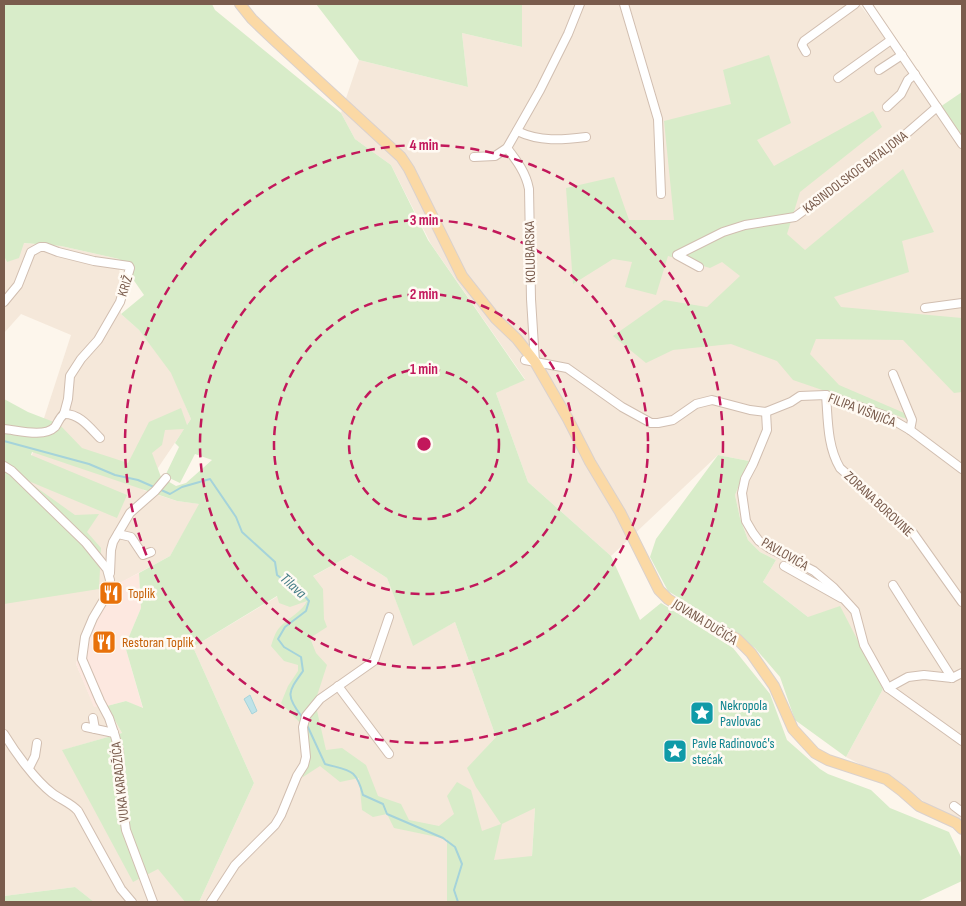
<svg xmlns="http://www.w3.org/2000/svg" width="966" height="906" font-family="'Sofia Sans Condensed',sans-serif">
	<rect width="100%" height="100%" fill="#fdf6ec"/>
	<g fill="#f5e8da">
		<polygon points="522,4 859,4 915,74 962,144 962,832 908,789 846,757 883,689 808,617 763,582 776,560 760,552 748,540 740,518 735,495 749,461 718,455 611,556 528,482 496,393 525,379 431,244 391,165 355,139 341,113 359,60 468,87 462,33 522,47"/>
		<polygon points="23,243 61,246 119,259 121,314 139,330 172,373 191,419 143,490 177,501 200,504 170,556 103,592 86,627 76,664 94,706 107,706 122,733 63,750 133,881 158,868 185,902 94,902 75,887 4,896 4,526 9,526 71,335 21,314 4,333 4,256 7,262"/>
		<polygon points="351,555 387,578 413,645 455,622 496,737 468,768 535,808 529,902 199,902 254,783 193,647 278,596"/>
	</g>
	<polygon fill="#fde8e0" points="139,573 141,608 125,646 143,709 126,701 107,706 94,707 76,664 86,627 103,591"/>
	<g fill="#d8ecc9" fill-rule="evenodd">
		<path d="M4 4H212L215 10 341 113 355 139 391 165 428 240 525 380 496 393 528 482 611 556 640 620 661 603 733 648 770 694 787 740 820 769 828 774 871 790 890 808 949 832 962 859V881L917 902H447V839L394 828 387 814 373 817 362 810 359 778 340 782 320 766 303 777 304 727 281 703 288 686 298 671V665L284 661 271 646C273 640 275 632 280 627 288 618 303 611 307 601L290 607 279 603 277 596 193 647 254 783 199 902H185L158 869 133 882 62 750 122 733 107 706 126 701 143 708 125 646 141 608 139 573 170 556 199 504 177 501 32 452 31 455 127 495 117 518 26 480 75 515 99 514 87 532 101 548 99 589 4 604V399L28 412 59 424 82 448 128 463 149 422 181 408 187 425 191 419 171 373 139 330 121 314 144 295 119 259 61 246 24 243 19 258 7 262 4 256ZM184 429 175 443 179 447 165 476 180 483 195 454 212 460 186 483 176 486 161 477 152 453 162 445 165 430ZM351 555 387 578 413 646 455 622 496 737 467 768 476 787 501 824 482 831 471 790 457 782 447 796 454 814 439 826 409 820 401 804 378 796 366 765 342 748 326 750 315 702 327 665 316 653 310 638 327 627 324 619 323 589 313 576ZM535 808 532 856 494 860 502 824Z"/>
		<polygon points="316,4 522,4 522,47 462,33 468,87 359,60"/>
		<polygon points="769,55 791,123 757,140 774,166 873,111 882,127 800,192 787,234 805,250 903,169 934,232 902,241 909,272 834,297 841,307 962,318 962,392 954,393 903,340 816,339 810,354 839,385 909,415 907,419 793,380 777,361 731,344 673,350 646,363 613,336 664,300 707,307 740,276 722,262 710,268 668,256 656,295 625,287 632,262 613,259 573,284 566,188 614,177 629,220 674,220 664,121 731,104 723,70"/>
		<polygon points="962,92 962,140 940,107"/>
		<polygon points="718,455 749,461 735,495 740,518 748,540 760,552 776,560 763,582 808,617 840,606 883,689 846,757 795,720 780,677 755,648 707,615 668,591 650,557 656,539"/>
		<polygon points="75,887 94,902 4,902 4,896"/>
	</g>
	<polygon fill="#bfe3e8" stroke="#a5d3da" points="250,695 257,711 252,714 244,699"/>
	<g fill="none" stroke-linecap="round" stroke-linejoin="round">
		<g stroke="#a5d3da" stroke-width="2">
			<polyline points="4,441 89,464 115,475 138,480 154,487"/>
			<path d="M159 489 170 494 182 487 210 479 236 517 242 532 275 562 277 575 303 594 309 601 306 611 285 627 278 639 284 647 301 657 303 671C288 692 285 695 302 717"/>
			<path d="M307 725 325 764C350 771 356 768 363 795L383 804 387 814 443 838 455 847 462 864 454 890 458 902"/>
		</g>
		<g stroke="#d1beb0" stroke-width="10">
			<g id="minor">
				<polyline points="624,4 658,119 661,194"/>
				<polyline points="867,4 962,144"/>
				<polyline points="806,52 802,45 804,41 855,4"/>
				<polyline points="879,70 902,55"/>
				<polyline points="838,78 891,40"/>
				<polyline points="887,107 901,94 908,80 915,74"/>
				<path d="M517 131C540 142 562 140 586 137"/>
				<path d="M507 148C517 161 526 173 529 189L531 299 535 362"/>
				<polyline points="474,157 495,156 507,148 540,90 568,34 580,4"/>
				<polyline points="699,267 677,255 723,232 745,225 795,217 899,140 937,107"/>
				<polyline points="4,302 18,285 31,252 40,247 45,247 58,252 94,261 129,266 130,268 120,302 98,340 81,359 70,376 68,399 64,414"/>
				<polyline points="925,308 962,303"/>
				<polyline points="525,360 567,368 622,407 651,423 658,423 673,420 696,404 712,400 750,410 766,412 791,402 800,396 826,395 886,416 910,430 962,469"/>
				<polyline points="893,374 912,420 910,430"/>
				<path d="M826 395C828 419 827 446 840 468L913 533 962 602"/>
				<polyline points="766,412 767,430 753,464 745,479 742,493 746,521 753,533 759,541 769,548 814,571 833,587 855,611 864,645 888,688 962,741"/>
				<path d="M64 414C79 413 90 428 100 438"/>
				<path d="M4 429C17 430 44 438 55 427 58 423 59 418 64 414"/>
				<polyline points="4,466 12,471 86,543 107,569 110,580 109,591 93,618 85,637 82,659 100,701 109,718 115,736 119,750 121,796 126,830 153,902"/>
				<polyline points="118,534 131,537 143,555 151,552"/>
				<polyline points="784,566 841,598"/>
				<polyline points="110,573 111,550 113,542 130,513 155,491 166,478"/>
				<polyline points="893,585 952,678"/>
				<polyline points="338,686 389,754"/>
				<polyline points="888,688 908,677 924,675 952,678 962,673"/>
				<polyline points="93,718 95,729"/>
				<polyline points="86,727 114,733"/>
				<path d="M4 734C15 752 35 780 52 793 61 800 71 803 78 811L121 889 132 902"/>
				<polyline points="29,768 35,756 37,743"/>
				<polyline points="954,806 962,812"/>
				<polyline points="211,902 235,865 275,825 281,815 297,776 304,765 306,757 303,727 306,716 320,699 374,661 389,617"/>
			</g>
		</g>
		<g stroke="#dad1cd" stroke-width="12">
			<polyline id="major" points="240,4 252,19 274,40 401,157 409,169 462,276 496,319 517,339 535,362 568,419 590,462 620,512 659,590 668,599 688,612 737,639 751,653 774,686 793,729 815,753 828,760 886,779 902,791 919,806 956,823 962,829"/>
		</g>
		<use href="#minor" stroke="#fff" stroke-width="8"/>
		<use href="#major" stroke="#fbd9a5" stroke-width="10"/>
	</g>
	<g fill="none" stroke="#c2185b" stroke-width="2.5" stroke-dasharray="9 6">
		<circle cx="424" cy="444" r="75"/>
		<circle cx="424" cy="444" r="150"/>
		<circle cx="424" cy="444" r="224"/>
		<circle cx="424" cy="444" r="299"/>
	</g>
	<defs>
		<g id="restaurant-square" transform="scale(1.25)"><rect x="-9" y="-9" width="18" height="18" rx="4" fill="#e8710a" stroke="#fffaf3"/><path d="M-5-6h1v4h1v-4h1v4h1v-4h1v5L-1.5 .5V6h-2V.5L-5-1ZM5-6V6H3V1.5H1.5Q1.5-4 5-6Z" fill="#fff"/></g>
		<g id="sight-square" transform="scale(1.25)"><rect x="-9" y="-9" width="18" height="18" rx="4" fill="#0f9aa8" stroke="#fffaf3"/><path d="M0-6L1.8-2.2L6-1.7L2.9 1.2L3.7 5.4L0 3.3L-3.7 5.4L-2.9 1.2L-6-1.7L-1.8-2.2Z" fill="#fff"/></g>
	</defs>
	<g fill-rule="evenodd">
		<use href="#restaurant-square" x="111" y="593"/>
		<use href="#restaurant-square" x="104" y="642"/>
		<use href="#sight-square" x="702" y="713"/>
		<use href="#sight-square" x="675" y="751"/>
	</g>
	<g text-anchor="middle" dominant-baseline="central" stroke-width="5" stroke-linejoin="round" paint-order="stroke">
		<g font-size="14" fill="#7a5c4d" stroke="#fffaf3">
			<text transform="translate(855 172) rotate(-37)">KASINDOLSKOG BATALJONA</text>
			<text transform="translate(530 252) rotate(-91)">KOLUBARSKA</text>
			<text transform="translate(125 286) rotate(-72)">KRIŽ</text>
			<text transform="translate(862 410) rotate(21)">FILIPA VIŠNJIĆA</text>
			<text transform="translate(879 504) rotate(43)">ZORANA BOROVINE</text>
			<text transform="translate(785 554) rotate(30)">PAVLOVIĆA</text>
			<text transform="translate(705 622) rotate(32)">JOVANA DUČIĆA</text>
			<text transform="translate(120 782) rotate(-96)">VUKA KARADŽIĆA</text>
		</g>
		<g font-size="14" fill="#c56008" stroke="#fffaf3" text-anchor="start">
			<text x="128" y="593">Toplik</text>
			<text x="122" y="642">Restoran Toplik</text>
		</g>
		<g font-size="14" fill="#0d838f" stroke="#fffaf3" text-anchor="start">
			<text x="720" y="705">Nekropola<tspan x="720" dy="16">Pavlovac</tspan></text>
			<text x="692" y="743">Pavle Radinovoć's<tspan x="692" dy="16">stećak</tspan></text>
		</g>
		<g font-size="15" font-style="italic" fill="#437c86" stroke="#fffaf3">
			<text transform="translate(293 586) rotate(42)">Tilava</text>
		</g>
	</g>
	<circle cx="424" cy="444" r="8" fill="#c2185b" stroke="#fffaf3" stroke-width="2.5"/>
	<g font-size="15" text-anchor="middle" font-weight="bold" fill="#c2185b" stroke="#fffaf3" stroke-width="5" stroke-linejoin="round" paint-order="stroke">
		<text x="424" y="150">4 min</text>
		<text x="424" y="225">3 min</text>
		<text x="424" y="299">2 min</text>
		<text x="424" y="374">1 min</text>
	</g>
	<rect width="966" height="906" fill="none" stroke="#7a5c4d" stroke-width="10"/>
</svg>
